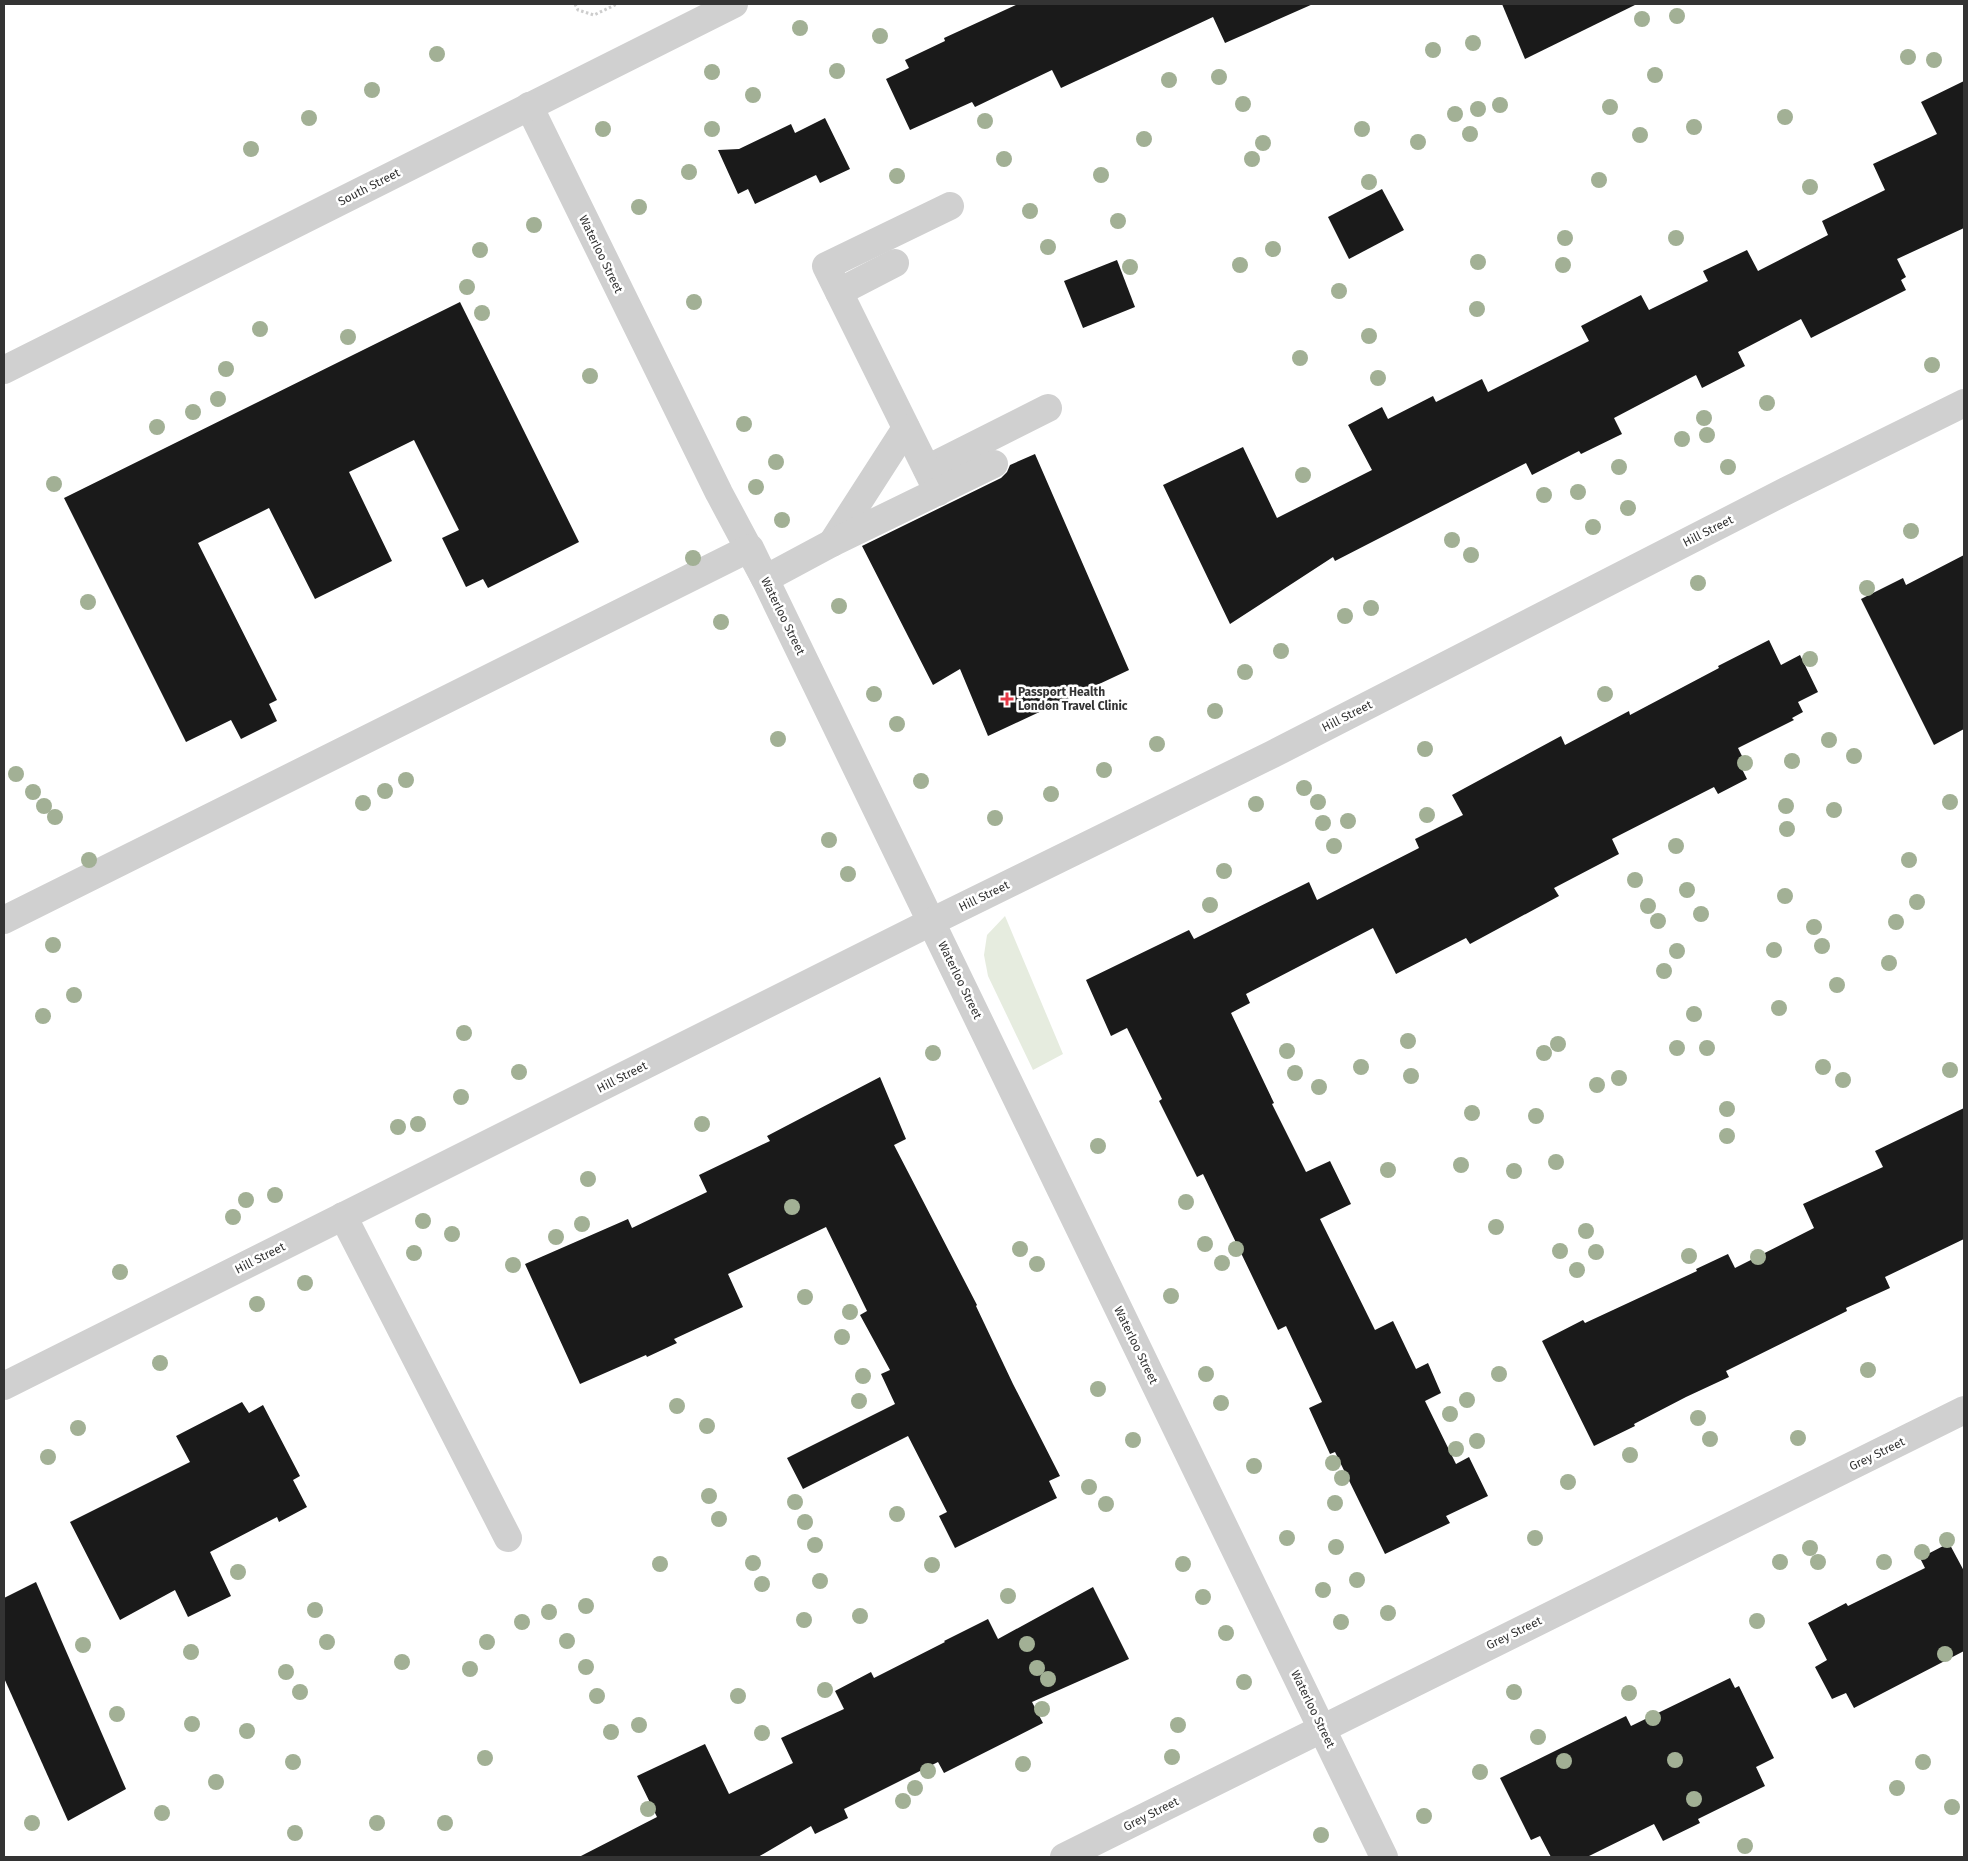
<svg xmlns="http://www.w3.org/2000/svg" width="1968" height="1861" font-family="'Fira Sans',sans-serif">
	<rect width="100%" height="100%" fill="#fff"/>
	<polygon fill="#e6ecdf" points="1005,916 1063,1054 1033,1070 988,976 984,955 987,935"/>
	<g fill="#1a1a1a">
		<polygon points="1018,4 1313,4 1225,43 1213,17 1061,88 1052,70 975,107 972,102 910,130 886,79 909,68 905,60 945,41 944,38"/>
		<polygon points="1502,4 1637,4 1525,59"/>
		<polygon points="1964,81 1964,228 1897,259 1906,277 1901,280 1906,290 1811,338 1801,319 1738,352 1745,366 1702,388 1696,375 1614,418 1622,434 1581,454 1579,451 1532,475 1526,463 1335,561 1333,557 1230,624 1163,485 1243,447 1277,518 1372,470 1348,425 1382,407 1388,419 1433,396 1436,402 1482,379 1488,392 1589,341 1581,326 1641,295 1649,310 1708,281 1703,271 1747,250 1758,271 1828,235 1822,221 1885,190 1873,164 1937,134 1921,102"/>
		<polygon points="825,118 850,169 820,183 816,175 755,204 748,189 738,194 718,150 739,149 791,124 795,133"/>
		<polygon points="1382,189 1404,230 1349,259 1328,217"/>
		<polygon points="1117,260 1135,307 1083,328 1064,281"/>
		<polygon points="460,302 579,542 488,588 483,579 466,587 442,538 459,530 414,440 349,472 392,561 315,599 269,508 198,543 277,700 269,704 277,721 241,739 231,720 186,742 64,498"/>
		<polygon points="1035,454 1129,670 988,736 960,669 933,685 862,546 1001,478 1007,472 1010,465"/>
		<polygon points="1964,555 1964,729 1934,745 1861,599 1903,578 1906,585"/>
		<polygon points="1769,640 1781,665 1800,655 1818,692 1798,702 1803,712 1792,718 1794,720 1738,748 1745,762 1740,765 1747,779 1718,794 1714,787 1612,839 1619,854 1554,888 1559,896 1470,944 1466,938 1396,974 1373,928 1246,994 1250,1003 1231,1013 1274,1103 1272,1104 1306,1172 1330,1161 1351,1204 1320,1219 1375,1330 1393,1321 1416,1369 1428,1363 1441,1393 1425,1401 1456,1464 1469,1457 1488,1496 1446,1516 1450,1523 1385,1554 1335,1452 1330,1454 1309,1408 1322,1402 1286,1326 1278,1330 1203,1174 1197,1177 1159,1101 1162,1099 1127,1028 1111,1036 1086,980 1189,930 1194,939 1309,882 1317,900 1419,848 1415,839 1463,815 1452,795 1561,736 1565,745 1629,711 1630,715 1719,668 1718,666"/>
		<polygon points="880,1077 906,1139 894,1145 977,1305 976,1306 1013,1384 1060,1476 1049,1481 1057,1498 955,1548 939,1516 947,1512 908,1436 803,1489 787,1458 895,1404 881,1374 890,1370 860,1315 867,1311 826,1227 728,1274 743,1307 674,1339 677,1343 647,1357 646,1355 580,1384 525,1264 628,1219 632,1228 707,1192 699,1175 770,1141 767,1136"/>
		<polygon points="1964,1108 1964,1239 1885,1277 1890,1288 1846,1308 1847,1311 1726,1371 1729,1377 1686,1397 1634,1424 1635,1426 1594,1446 1542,1341 1583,1320 1585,1323 1697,1271 1696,1269 1728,1254 1735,1268 1814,1228 1803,1204 1883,1167 1875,1151"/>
		<polygon points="242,1402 249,1413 263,1405 300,1476 293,1480 307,1507 279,1522 277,1517 210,1552 231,1596 188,1617 175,1590 120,1620 70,1522 190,1462 176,1436"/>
		<polygon points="1949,1543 1964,1571 1964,1651 1854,1708 1846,1693 1832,1699 1815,1667 1827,1660 1808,1623 1846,1603 1848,1606 1925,1568 1920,1558"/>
		<polygon points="36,1582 126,1789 68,1821 4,1678 4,1598"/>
		<polygon points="1093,1587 1129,1659 1032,1702 1043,1723 944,1773 938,1762 844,1809 848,1818 815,1834 811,1826 758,1857 579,1857 657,1817 637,1776 705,1744 729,1794 793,1763 781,1738 844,1709 835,1691 871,1672 874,1678 945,1642 944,1641 988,1619 998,1639"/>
		<polygon points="1730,1678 1735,1688 1739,1686 1774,1758 1756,1767 1765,1786 1698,1819 1700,1823 1663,1841 1654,1824 1587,1857 1551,1857 1540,1836 1531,1840 1500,1778 1626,1716 1631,1726"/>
	</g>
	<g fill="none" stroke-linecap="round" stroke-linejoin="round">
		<polyline stroke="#cdcdcd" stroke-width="3" stroke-dasharray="2.5 2.5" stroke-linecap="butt" points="575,4 578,10 594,15 617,4"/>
		<g stroke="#d0d0d0" stroke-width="28">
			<polyline points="529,106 719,493 765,579 1384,1857"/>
			<polyline points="839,292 895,263"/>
			<polyline points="4,370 734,4"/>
			<polyline points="927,469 1048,408"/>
			<polyline points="938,492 826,266 950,206"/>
			<polyline points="832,543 906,428"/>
			<polyline points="4,920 750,548 765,579 832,543 994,464"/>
			<polyline points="343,1216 508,1538"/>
			<polyline points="4,1386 931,922 1273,754 1786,491 1964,403"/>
			<polyline points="1064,1857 1964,1410"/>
		</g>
	</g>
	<g fill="#a2b095">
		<circle cx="1677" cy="16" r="8"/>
		<circle cx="1642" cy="19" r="8"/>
		<circle cx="800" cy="28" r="8"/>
		<circle cx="880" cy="36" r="8"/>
		<circle cx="1473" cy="43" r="8"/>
		<circle cx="1433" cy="50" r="8"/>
		<circle cx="437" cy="54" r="8"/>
		<circle cx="1908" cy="57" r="8"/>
		<circle cx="1934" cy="60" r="8"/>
		<circle cx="837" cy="71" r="8"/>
		<circle cx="712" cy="72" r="8"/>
		<circle cx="1655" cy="75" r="8"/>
		<circle cx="1219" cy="77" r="8"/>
		<circle cx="1169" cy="80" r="8"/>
		<circle cx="372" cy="90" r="8"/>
		<circle cx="753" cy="95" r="8"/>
		<circle cx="1243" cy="104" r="8"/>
		<circle cx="1500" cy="105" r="8"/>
		<circle cx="1610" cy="107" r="8"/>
		<circle cx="1478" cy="109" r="8"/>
		<circle cx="1455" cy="114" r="8"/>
		<circle cx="1785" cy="117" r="8"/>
		<circle cx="309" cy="118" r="8"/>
		<circle cx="985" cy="121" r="8"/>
		<circle cx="1694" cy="127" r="8"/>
		<circle cx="603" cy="129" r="8"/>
		<circle cx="712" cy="129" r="8"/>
		<circle cx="1362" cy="129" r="8"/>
		<circle cx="1470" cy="134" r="8"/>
		<circle cx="1640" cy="135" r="8"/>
		<circle cx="1144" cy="139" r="8"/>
		<circle cx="1418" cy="142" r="8"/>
		<circle cx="1263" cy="143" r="8"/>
		<circle cx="251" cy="149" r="8"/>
		<circle cx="1004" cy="159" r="8"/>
		<circle cx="1252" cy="159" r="8"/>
		<circle cx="689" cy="172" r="8"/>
		<circle cx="1101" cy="175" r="8"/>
		<circle cx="897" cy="176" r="8"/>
		<circle cx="1599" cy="180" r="8"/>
		<circle cx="1369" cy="182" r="8"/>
		<circle cx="1810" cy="187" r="8"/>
		<circle cx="639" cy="207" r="8"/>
		<circle cx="1030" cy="211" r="8"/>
		<circle cx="1118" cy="221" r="8"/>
		<circle cx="534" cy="225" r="8"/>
		<circle cx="1565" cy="238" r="8"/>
		<circle cx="1676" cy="238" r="8"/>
		<circle cx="1048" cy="247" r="8"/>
		<circle cx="1273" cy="249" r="8"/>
		<circle cx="480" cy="250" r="8"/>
		<circle cx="1478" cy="262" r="8"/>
		<circle cx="1240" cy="265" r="8"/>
		<circle cx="1563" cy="265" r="8"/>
		<circle cx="1130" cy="267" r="8"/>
		<circle cx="467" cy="287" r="8"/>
		<circle cx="1339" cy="291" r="8"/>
		<circle cx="694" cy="302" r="8"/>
		<circle cx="1477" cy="309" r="8"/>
		<circle cx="482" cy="313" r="8"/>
		<circle cx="260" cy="329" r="8"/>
		<circle cx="1369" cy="336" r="8"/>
		<circle cx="348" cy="337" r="8"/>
		<circle cx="1300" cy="358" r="8"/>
		<circle cx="1932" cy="365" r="8"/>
		<circle cx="226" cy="369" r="8"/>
		<circle cx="590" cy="376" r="8"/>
		<circle cx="1378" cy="378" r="8"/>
		<circle cx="218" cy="399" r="8"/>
		<circle cx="1767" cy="403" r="8"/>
		<circle cx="193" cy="412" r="8"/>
		<circle cx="1704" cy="418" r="8"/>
		<circle cx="744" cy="424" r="8"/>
		<circle cx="157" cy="427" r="8"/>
		<circle cx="1707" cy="435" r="8"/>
		<circle cx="1682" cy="439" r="8"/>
		<circle cx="776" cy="462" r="8"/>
		<circle cx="1619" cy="467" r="8"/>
		<circle cx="1728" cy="467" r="8"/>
		<circle cx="1303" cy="475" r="8"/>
		<circle cx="54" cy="484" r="8"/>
		<circle cx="756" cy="487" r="8"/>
		<circle cx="1578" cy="492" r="8"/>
		<circle cx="1544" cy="495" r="8"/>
		<circle cx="1628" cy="508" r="8"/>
		<circle cx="782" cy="520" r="8"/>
		<circle cx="1593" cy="527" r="8"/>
		<circle cx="1911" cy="531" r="8"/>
		<circle cx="1452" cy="540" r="8"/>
		<circle cx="1471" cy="555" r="8"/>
		<circle cx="693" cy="558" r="8"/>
		<circle cx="1698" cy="583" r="8"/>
		<circle cx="1867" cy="588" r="8"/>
		<circle cx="88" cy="602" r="8"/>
		<circle cx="839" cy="606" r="8"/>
		<circle cx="1371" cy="608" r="8"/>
		<circle cx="1345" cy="616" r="8"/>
		<circle cx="721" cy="622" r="8"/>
		<circle cx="1281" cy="651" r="8"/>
		<circle cx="1810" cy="659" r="8"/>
		<circle cx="1245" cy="672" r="8"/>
		<circle cx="874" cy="694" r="8"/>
		<circle cx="1605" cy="694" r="8"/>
		<circle cx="1215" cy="711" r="8"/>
		<circle cx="897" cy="724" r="8"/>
		<circle cx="778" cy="739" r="8"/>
		<circle cx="1829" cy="740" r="8"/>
		<circle cx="1157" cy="744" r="8"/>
		<circle cx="1425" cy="749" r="8"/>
		<circle cx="1854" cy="756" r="8"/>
		<circle cx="1792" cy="761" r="8"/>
		<circle cx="1745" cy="763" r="8"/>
		<circle cx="1104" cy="770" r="8"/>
		<circle cx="16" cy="774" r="8"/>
		<circle cx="406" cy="780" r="8"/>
		<circle cx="921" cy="781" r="8"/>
		<circle cx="1304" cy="788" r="8"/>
		<circle cx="385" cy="791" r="8"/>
		<circle cx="33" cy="792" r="8"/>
		<circle cx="1051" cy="794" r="8"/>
		<circle cx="1318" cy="802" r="8"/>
		<circle cx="1950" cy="802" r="8"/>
		<circle cx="363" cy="803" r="8"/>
		<circle cx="1256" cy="804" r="8"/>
		<circle cx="44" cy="806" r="8"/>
		<circle cx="1786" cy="806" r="8"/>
		<circle cx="1834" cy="810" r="8"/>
		<circle cx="1427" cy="815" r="8"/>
		<circle cx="55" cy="817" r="8"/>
		<circle cx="995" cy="818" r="8"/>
		<circle cx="1348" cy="821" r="8"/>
		<circle cx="1323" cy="823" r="8"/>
		<circle cx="1787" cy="829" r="8"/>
		<circle cx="829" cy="840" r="8"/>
		<circle cx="1334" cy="846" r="8"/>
		<circle cx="1676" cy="846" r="8"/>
		<circle cx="89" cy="860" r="8"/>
		<circle cx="1909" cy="860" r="8"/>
		<circle cx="1224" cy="871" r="8"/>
		<circle cx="848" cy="874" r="8"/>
		<circle cx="1635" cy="880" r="8"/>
		<circle cx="1687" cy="890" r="8"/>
		<circle cx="1785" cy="896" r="8"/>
		<circle cx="1917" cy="902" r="8"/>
		<circle cx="1210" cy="905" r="8"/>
		<circle cx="1648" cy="906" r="8"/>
		<circle cx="1701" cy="914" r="8"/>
		<circle cx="1658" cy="921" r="8"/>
		<circle cx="1896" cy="922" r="8"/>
		<circle cx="1814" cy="927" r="8"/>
		<circle cx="53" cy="945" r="8"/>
		<circle cx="1822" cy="946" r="8"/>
		<circle cx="1774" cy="950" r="8"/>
		<circle cx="1677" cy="951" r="8"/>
		<circle cx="1889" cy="963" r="8"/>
		<circle cx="1664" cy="971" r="8"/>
		<circle cx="1837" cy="985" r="8"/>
		<circle cx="74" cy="995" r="8"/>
		<circle cx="1779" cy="1008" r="8"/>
		<circle cx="1694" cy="1014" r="8"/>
		<circle cx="43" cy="1016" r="8"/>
		<circle cx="464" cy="1033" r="8"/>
		<circle cx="1408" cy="1041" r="8"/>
		<circle cx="1558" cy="1044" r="8"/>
		<circle cx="1677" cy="1048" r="8"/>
		<circle cx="1707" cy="1048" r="8"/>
		<circle cx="1287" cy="1051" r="8"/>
		<circle cx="933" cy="1053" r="8"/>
		<circle cx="1544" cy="1053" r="8"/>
		<circle cx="1361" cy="1067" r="8"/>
		<circle cx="1823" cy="1067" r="8"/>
		<circle cx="1950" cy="1070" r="8"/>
		<circle cx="519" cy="1072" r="8"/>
		<circle cx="1295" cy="1073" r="8"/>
		<circle cx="1411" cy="1076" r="8"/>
		<circle cx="1619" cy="1078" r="8"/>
		<circle cx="1843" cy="1080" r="8"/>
		<circle cx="1597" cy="1085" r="8"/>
		<circle cx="1319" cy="1087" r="8"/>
		<circle cx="461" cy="1097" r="8"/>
		<circle cx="1727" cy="1109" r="8"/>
		<circle cx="1472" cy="1113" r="8"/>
		<circle cx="1536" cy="1116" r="8"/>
		<circle cx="418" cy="1124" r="8"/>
		<circle cx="702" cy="1124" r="8"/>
		<circle cx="398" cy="1127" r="8"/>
		<circle cx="1727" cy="1136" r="8"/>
		<circle cx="1098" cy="1146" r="8"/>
		<circle cx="1556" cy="1162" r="8"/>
		<circle cx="1461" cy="1165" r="8"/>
		<circle cx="1388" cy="1170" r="8"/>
		<circle cx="1514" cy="1171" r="8"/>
		<circle cx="588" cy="1179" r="8"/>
		<circle cx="275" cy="1195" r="8"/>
		<circle cx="246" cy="1200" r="8"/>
		<circle cx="1186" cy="1202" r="8"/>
		<circle cx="792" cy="1207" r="8"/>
		<circle cx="233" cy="1217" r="8"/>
		<circle cx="423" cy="1221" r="8"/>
		<circle cx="582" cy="1224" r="8"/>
		<circle cx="1496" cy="1227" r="8"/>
		<circle cx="1586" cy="1231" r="8"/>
		<circle cx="452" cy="1234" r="8"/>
		<circle cx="556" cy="1237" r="8"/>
		<circle cx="1205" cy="1244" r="8"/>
		<circle cx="1020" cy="1249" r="8"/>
		<circle cx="1236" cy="1249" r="8"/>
		<circle cx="1560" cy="1251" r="8"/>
		<circle cx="1596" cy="1252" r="8"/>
		<circle cx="414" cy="1253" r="8"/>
		<circle cx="1689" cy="1256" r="8"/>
		<circle cx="1758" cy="1257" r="8"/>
		<circle cx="1222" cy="1263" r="8"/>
		<circle cx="1037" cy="1264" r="8"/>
		<circle cx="513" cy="1265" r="8"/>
		<circle cx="1577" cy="1270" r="8"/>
		<circle cx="120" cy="1272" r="8"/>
		<circle cx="305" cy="1283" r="8"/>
		<circle cx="1171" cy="1296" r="8"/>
		<circle cx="805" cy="1297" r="8"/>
		<circle cx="257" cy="1304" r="8"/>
		<circle cx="850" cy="1312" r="8"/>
		<circle cx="842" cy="1337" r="8"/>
		<circle cx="160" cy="1363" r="8"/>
		<circle cx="1868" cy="1370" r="8"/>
		<circle cx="1206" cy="1374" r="8"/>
		<circle cx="1499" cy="1374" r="8"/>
		<circle cx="863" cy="1376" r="8"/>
		<circle cx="1098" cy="1389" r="8"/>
		<circle cx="1467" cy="1400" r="8"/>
		<circle cx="859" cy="1401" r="8"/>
		<circle cx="1221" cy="1403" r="8"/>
		<circle cx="677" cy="1406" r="8"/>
		<circle cx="1450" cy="1414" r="8"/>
		<circle cx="1698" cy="1418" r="8"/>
		<circle cx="707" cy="1426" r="8"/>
		<circle cx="78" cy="1428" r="8"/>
		<circle cx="1798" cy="1438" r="8"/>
		<circle cx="1710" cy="1439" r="8"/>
		<circle cx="1133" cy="1440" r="8"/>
		<circle cx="1477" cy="1441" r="8"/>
		<circle cx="1456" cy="1449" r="8"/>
		<circle cx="1630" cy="1455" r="8"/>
		<circle cx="48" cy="1457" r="8"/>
		<circle cx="1333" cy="1463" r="8"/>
		<circle cx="1254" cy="1466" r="8"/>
		<circle cx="1342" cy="1478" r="8"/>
		<circle cx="1568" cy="1482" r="8"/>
		<circle cx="1089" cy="1487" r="8"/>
		<circle cx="709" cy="1496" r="8"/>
		<circle cx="795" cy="1502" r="8"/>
		<circle cx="1335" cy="1503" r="8"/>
		<circle cx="1106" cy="1504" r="8"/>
		<circle cx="897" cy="1514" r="8"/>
		<circle cx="719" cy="1519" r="8"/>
		<circle cx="805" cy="1522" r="8"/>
		<circle cx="1287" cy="1538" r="8"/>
		<circle cx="1535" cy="1538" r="8"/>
		<circle cx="1947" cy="1540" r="8"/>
		<circle cx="815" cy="1545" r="8"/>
		<circle cx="1336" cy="1547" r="8"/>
		<circle cx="1810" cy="1548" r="8"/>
		<circle cx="1922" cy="1552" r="8"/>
		<circle cx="1780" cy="1562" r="8"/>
		<circle cx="1818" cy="1562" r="8"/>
		<circle cx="1884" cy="1562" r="8"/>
		<circle cx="753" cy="1563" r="8"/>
		<circle cx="660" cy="1564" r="8"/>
		<circle cx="1183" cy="1564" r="8"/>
		<circle cx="932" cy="1565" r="8"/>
		<circle cx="238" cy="1572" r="8"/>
		<circle cx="1357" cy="1580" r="8"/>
		<circle cx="820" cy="1581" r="8"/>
		<circle cx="762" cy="1584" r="8"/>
		<circle cx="1323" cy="1590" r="8"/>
		<circle cx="1008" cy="1596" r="8"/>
		<circle cx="1203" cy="1597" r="8"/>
		<circle cx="586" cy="1606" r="8"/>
		<circle cx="315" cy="1610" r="8"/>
		<circle cx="549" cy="1612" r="8"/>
		<circle cx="1388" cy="1613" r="8"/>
		<circle cx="860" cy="1616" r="8"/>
		<circle cx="804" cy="1620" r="8"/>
		<circle cx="1757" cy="1621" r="8"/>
		<circle cx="522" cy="1622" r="8"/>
		<circle cx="1341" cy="1622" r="8"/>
		<circle cx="1226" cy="1633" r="8"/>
		<circle cx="567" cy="1641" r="8"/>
		<circle cx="327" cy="1642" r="8"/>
		<circle cx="487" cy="1642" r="8"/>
		<circle cx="1027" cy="1644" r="8"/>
		<circle cx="83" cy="1645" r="8"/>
		<circle cx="191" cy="1652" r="8"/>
		<circle cx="1945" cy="1654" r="8"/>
		<circle cx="402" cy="1662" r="8"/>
		<circle cx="586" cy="1667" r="8"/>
		<circle cx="1037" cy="1668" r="8"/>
		<circle cx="470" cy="1669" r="8"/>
		<circle cx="286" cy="1672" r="8"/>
		<circle cx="1048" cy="1679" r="8"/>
		<circle cx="1244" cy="1682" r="8"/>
		<circle cx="825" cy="1690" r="8"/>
		<circle cx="300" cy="1692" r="8"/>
		<circle cx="1514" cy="1692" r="8"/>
		<circle cx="1629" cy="1693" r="8"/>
		<circle cx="597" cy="1696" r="8"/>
		<circle cx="738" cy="1696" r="8"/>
		<circle cx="1042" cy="1709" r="8"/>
		<circle cx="117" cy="1714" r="8"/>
		<circle cx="1653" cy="1718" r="8"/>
		<circle cx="192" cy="1724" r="8"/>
		<circle cx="639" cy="1725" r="8"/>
		<circle cx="1178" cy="1725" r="8"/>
		<circle cx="247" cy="1731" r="8"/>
		<circle cx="611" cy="1732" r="8"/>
		<circle cx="762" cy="1733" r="8"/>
		<circle cx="1538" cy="1737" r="8"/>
		<circle cx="1172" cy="1757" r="8"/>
		<circle cx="485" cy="1758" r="8"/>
		<circle cx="1675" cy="1760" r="8"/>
		<circle cx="1564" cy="1761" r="8"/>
		<circle cx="293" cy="1762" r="8"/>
		<circle cx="1923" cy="1762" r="8"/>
		<circle cx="1023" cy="1764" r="8"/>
		<circle cx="928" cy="1771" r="8"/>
		<circle cx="1480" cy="1772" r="8"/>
		<circle cx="216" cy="1782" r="8"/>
		<circle cx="915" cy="1788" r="8"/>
		<circle cx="1897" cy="1788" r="8"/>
		<circle cx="1694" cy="1799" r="8"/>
		<circle cx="903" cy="1801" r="8"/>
		<circle cx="1952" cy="1807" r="8"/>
		<circle cx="648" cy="1809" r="8"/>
		<circle cx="162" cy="1813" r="8"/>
		<circle cx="1424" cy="1816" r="8"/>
		<circle cx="32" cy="1823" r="8"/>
		<circle cx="377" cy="1823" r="8"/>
		<circle cx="445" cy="1823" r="8"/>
		<circle cx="295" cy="1833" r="8"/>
		<circle cx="1321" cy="1835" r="8"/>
		<circle cx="1745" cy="1846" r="8"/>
	</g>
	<path fill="#e63946" stroke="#fff" stroke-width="2" d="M1004.5 691.5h5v5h5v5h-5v5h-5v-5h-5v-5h5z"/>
	<g text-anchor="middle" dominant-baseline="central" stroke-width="5" stroke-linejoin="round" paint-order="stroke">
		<g font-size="12" fill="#333" stroke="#fff">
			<text transform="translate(369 187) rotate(-27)">South Street</text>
			<text transform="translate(601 254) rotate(64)">Waterloo Street</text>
			<text transform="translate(1708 531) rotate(-27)">Hill Street</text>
			<text transform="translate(783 616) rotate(64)">Waterloo Street</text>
			<text transform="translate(1347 716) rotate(-27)">Hill Street</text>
			<text transform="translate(984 896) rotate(-26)">Hill Street</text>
			<text transform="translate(960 980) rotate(64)">Waterloo Street</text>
			<text transform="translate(622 1077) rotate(-27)">Hill Street</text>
			<text transform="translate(260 1258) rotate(-27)">Hill Street</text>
			<text transform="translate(1136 1345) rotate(64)">Waterloo Street</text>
			<text transform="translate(1877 1454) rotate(-26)">Grey Street</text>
			<text transform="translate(1514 1633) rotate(-26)">Grey Street</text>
			<text transform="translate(1313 1709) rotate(64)">Waterloo Street</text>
			<text transform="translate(1151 1814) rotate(-27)">Grey Street</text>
		</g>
		<g font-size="12" font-weight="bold" fill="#333" stroke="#fff" text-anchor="start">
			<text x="1018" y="692">Passport Health<tspan x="1018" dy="14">London Travel Clinic</tspan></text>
		</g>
	</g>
	<rect width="1968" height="1861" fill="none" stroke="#333333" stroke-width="10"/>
</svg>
